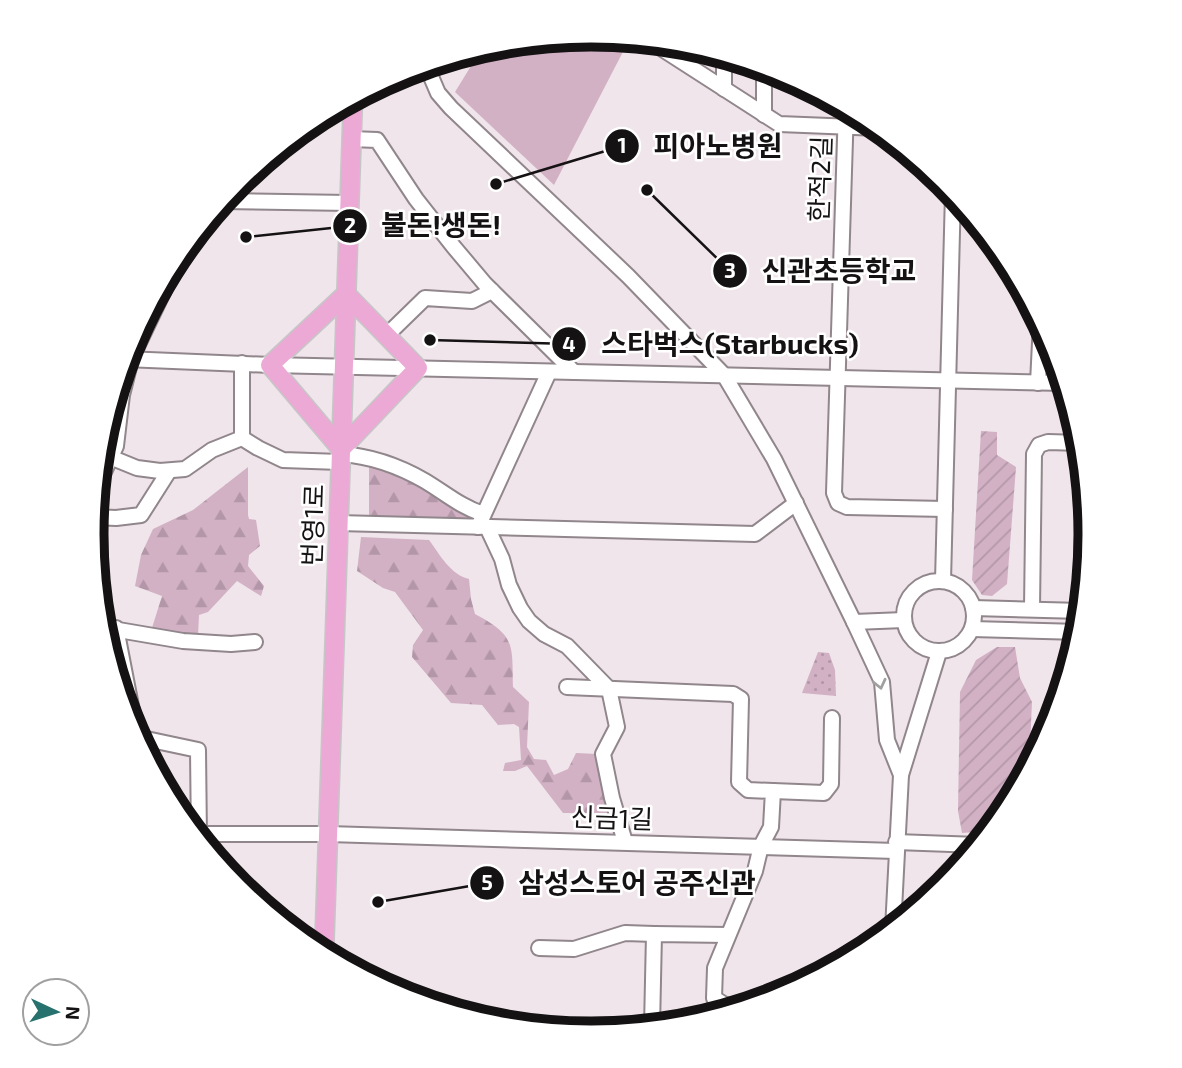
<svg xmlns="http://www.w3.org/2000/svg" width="1182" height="1068" font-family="'Exo 2','Noto Sans KR',sans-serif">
	<defs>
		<pattern id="forest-firs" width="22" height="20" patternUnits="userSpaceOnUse" patternTransform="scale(1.75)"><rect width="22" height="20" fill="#d2b1c5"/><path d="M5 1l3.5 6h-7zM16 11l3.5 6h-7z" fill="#b397a8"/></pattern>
		<pattern id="park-dots" width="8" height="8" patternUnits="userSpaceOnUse" patternTransform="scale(1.75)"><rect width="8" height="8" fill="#d2b1c5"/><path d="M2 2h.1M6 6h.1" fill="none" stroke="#b397a8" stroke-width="1.8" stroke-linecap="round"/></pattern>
		<pattern id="garden-furrows" width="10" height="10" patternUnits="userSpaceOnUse" patternTransform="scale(1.75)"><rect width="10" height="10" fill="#d2b1c5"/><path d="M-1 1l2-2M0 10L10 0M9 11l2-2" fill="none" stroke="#b397a8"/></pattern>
	</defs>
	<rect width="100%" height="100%" fill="#f0e5eb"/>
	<g fill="url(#forest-firs)">
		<polygon points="369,463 402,475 471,515 468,520 369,516"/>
		<polygon points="248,467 248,515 249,519 256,520 260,546 249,555 248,566 264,586 261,596 237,581 208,612 199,615 198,636 151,631 162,596 135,586 141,555 153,529 193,510"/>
		<path d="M361 537 429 540C440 555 451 575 469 579L471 599 475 614C516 636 512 644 513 687L529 702 527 747 534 759 546 760 554 775 568 769 576 753 598 754 611 813H563L527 766 515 771H503L505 763 521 760 519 727 514 724 498 725 482 705 451 703 412 657 413 645 423 630 395 592 383 588 357 571Z"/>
	</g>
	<polygon fill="url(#park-dots)" points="818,652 829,653 835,670 836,696 802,693"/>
	<g fill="url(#garden-furrows)">
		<polygon points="981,431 997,432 997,455 1016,467 1007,584 992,596 982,595 972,580"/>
		<polygon points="997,647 1015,647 1020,678 1032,702 1029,768 1006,812 995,825 986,831 962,833 958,811 960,692 976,660"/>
	</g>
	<polygon fill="#d2b1c5" points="591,35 618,38 627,44 554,185 455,92 482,48 494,45"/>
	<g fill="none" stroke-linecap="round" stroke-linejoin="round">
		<g stroke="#90868b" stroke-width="18">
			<g id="minor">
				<polyline points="650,41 779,124 879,128"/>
				<polyline points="426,65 438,93 451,108 628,276 724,375 774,459 854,622 904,620"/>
				<polyline points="724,89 724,55"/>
				<polyline points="846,107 834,493 838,503 847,507 945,509"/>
				<polyline points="764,115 764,68"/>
				<polyline points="351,139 377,140 416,199 453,246 485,284 574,372"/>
				<polyline points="222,201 349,203"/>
				<polyline points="387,335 425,298 472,301 492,291"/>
				<polyline points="125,359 270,365 1064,383"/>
				<polyline points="1038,383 1041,322"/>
				<polyline points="242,438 258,448 283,460 340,462"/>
				<path d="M341 454C370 456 399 466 425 481 445 493 461 507 483 514"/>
				<polyline points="110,457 137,468 160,471 185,469 212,450 242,438 242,363"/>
				<polyline points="97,487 116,446 122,395 131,359 185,246"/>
				<polyline points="94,517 116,518 141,515 169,471"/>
				<polyline points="338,523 755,534 796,503"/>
				<polyline points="478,527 549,372"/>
				<polyline points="487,527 502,559 509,585 520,608 529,621 544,634 567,646 609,689 617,727 603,754 612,798 625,842"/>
				<circle cx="939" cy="616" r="35"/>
				<polyline points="943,581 953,193"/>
				<polyline points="973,608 1082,611"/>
				<polyline points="1032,609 1034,454 1039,445 1048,442 1081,443"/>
				<polyline points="854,622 882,682 887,740 901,775 893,929"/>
				<polyline points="101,627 183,641 231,644 255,642"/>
				<polyline points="116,628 137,737 198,750 199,839"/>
				<polyline points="972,629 1080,632"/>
				<polyline points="567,687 733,694 741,699 739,782 748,790 773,791 771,827 761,846 755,871 715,968 714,998 725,1005 747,1006"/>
				<polyline points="901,775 939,652"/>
				<polyline points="773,791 824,793 831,784 832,718"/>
				<polyline points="195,834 328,834 896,851"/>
				<polyline points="896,842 978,845"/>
				<polyline points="539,948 574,949 625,933 654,934"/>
				<polyline points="652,1027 654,934 728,935"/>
			</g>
		</g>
		<g stroke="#c7c6c7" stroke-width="21">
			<g id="major">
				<polygon points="346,294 418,368 341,449 270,365"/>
				<polyline points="324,954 353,98"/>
			</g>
		</g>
		<use href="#minor" stroke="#fff" stroke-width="14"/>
		<use href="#major" stroke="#eca9d5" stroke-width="18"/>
	</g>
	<defs><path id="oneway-chevron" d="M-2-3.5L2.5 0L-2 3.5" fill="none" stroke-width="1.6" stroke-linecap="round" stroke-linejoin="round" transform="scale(1.75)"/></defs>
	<use stroke="#a1a0a1" href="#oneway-chevron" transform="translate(880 684) rotate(77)"/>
	<g text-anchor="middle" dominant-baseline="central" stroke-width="5" stroke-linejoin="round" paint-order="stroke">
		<g font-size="26" fill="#151214" stroke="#fff">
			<text transform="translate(819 179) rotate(-88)">한적2길</text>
			<text transform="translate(312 525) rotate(-88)">번영1로</text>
			<text transform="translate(612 817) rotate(2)">신금1길</text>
		</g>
	</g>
	<path d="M0 0H1182V1068H0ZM104 534a487 487 0 1 1 974 0a487 487 0 1 1-974 0Z" fill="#fff" fill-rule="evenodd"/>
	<path fill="none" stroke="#151214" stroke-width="9" d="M104 534a487 487 0 1 1 974 0a487 487 0 1 1-974 0Z"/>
	<path fill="none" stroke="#151214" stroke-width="2.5" d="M496 184L622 146M246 237L350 226M647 190L730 271M430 340L569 344M378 902L487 883"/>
	<g fill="#151214" stroke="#fff" stroke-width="2.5">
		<circle cx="496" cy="184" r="7"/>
		<circle cx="246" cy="237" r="7"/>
		<circle cx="647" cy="190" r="7"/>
		<circle cx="430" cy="340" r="7"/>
		<circle cx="378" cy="902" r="7"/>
		<circle cx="622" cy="146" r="18"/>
		<circle cx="350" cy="226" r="18"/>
		<circle cx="730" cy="271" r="18"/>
		<circle cx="569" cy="344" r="18"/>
		<circle cx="487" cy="883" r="18"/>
	</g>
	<g font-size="21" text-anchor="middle" font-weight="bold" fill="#fff">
		<text x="622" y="153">1</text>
		<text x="350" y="233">2</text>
		<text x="730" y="278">3</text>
		<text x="569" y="352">4</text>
		<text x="487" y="890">5</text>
	</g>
	<g font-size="28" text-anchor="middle" font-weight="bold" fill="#151214" stroke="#fff" stroke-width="5" stroke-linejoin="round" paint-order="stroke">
		<text x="718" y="156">피아노병원</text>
		<text x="441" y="235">불돈!생돈!</text>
		<text x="839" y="281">신관초등학교</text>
		<text x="730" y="354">스타벅스(Starbucks)</text>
		<text x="637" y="893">삼성스토어 공주신관</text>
	</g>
	<g transform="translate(56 1012) rotate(94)"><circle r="33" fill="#ffffff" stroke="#a1a0a1" stroke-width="2"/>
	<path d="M0-5L12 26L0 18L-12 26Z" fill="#27716e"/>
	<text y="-10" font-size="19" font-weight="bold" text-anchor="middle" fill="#151214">N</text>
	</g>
</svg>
